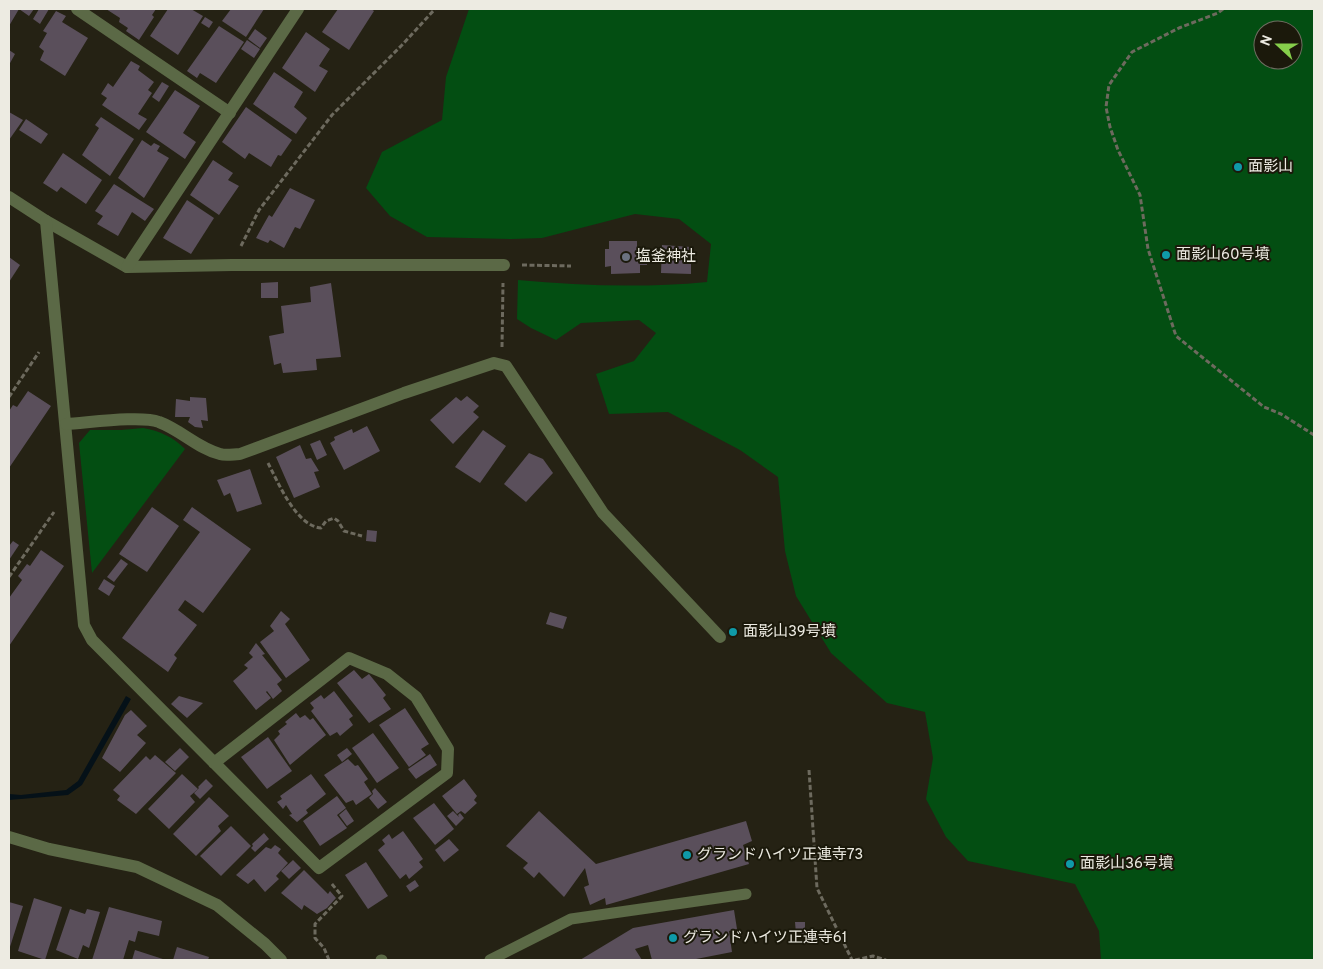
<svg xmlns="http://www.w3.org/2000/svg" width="1323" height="969" font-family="Overpass,'Noto Sans JP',sans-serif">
	<rect width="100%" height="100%" fill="#252214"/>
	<g fill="#034e12" fill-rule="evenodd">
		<path d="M469 9H1314V960H1101L1099 931 1075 884 968 861 946 837 926 799 933 758 925 712 887 703 831 653 796 596 785 551 778 477 740 450 668 412 609 414 596 374 634 361 656 333 639 320 581 323 556 340 531 328 517 319 518 280C581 286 644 288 707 282L711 244 679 219 635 214 542 238 512 239 427 237 390 216 366 188 382 152 442 120 446 77ZM1263 30H1293V60H1263Z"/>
		<path d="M143 428C160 431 173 437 185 449L92 573 79 443 90 430H121Z"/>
	</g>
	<polygon fill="#051118" points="126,696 131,699 82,785 68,795 9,800 9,794 21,795 66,790 78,781"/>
	<g fill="#5a4f5b">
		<polygon points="9,9 34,9 29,16 19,9 9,26"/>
		<polygon points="39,9 49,9 40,24 33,19"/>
		<polygon points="106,9 156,9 152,15 154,17 139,40 126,31 128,28 119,22 120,18"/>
		<polygon points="168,9 191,9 203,16 178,55 150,36"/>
		<polygon points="231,9 264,9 246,37 222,21"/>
		<polygon points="338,9 371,9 374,11 349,50 322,32"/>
		<polygon points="56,11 66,16 62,22 88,38 65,76 40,60 44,51 39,47 47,33 43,31"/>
		<polygon points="205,17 213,22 209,28 201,23"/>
		<polygon points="219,26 244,42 216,83 200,73 197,78 187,71"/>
		<polygon points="255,29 267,38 260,48 248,39"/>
		<polygon points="306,32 330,49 319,66 328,71 315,92 282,68"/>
		<polygon points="247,40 260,49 254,58 241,49"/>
		<polygon points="9,50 15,54 9,65"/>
		<polygon points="131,61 140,66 138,70 154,82 148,90 152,93 138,114 147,119 139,130 102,105 107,98 101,94 108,83 113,87"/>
		<polygon points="274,72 303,92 294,107 307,118 296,134 253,104"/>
		<polygon points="162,82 169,86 159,102 152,97"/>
		<polygon points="175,90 200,106 183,133 196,142 185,159 146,132"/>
		<polygon points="246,107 292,140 281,156 278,155 271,167 249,153 245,159 222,142"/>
		<polygon points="9,112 23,120 9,140"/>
		<polygon points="101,117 134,139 110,176 82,155 99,128 95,125"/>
		<polygon points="26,119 48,134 41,144 19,130"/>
		<polygon points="142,140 151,146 154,143 160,146 157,151 169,158 144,198 118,178"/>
		<polygon points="63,153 102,180 86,204 61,187 57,192 43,183"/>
		<polygon points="213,160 233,173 228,180 239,186 219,215 190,195"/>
		<polygon points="114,184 154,209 145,221 132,212 118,236 97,224 103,216 95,211"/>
		<polygon points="290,188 315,200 300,229 295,227 284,248 270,240 268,243 256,238 269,215 272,217"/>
		<polygon points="187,200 214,218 191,254 163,238"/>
		<polygon points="609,241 637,241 637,250 647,250 647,265 640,265 640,273 611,274 611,266 605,267 605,249 609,249"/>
		<polygon points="662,245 691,247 691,274 661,273"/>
		<polygon points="9,257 20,265 9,282"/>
		<polygon points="278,282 278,298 261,298 261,283"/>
		<polygon points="331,283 341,357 316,359 317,370 283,373 281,363 274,365 269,336 284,333 281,306 311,302 310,287"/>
		<polygon points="28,391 51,406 9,468 9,411 13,405 17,407"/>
		<polygon points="467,396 479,406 473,412 479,417 453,444 430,420 456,397 461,401"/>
		<polygon points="190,397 206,398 208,421 201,420 203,428 195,427 188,422 190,417 175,417 176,399 190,401"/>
		<polygon points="367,426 380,451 344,470 330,443 335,440 334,437 352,429 353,433"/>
		<polygon points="483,430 506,446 480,483 455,467"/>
		<polygon points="320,440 327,455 317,460 310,444"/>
		<polygon points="300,445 306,459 311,458 319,471 314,472 320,487 294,498 276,457"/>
		<polygon points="529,453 543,459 553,473 526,502 504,484"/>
		<polygon points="250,469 262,504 237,512 230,493 224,496 217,480"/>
		<polygon points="152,507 179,526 147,572 119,554"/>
		<polygon points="192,507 251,549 203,613 185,600 178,610 197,625 174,655 177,658 168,672 122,638 200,532 183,520"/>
		<polygon points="367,530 377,531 376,542 366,541"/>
		<polygon points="13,541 19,545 9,560 9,546"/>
		<polygon points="41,550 64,566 9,646 9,598 22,580 18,576 27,564 30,566"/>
		<polygon points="121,559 128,564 114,582 107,577"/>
		<polygon points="104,579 115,586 109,596 98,589"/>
		<polygon points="281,611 290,619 285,624 310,660 286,678 260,642 274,631 270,626"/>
		<polygon points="550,612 567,617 563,629 546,624"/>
		<polygon points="256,643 265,654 262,655 282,680 277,684 282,691 273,699 267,691 266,692 271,698 256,710 233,681 248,668 244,665 253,657 249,653"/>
		<polygon points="354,670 362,679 369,674 386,695 383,698 391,709 369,723 337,683"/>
		<polygon points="334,691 353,716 349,719 353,725 340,736 337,732 330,736 311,711 314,708 310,703 321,695 324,699"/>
		<polygon points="179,696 203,703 187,718 171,704"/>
		<polygon points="405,708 429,744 421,749 426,755 409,767 379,725"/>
		<polygon points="131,710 147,726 137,735 146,743 120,772 102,758 125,715"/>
		<polygon points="296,713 300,718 305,715 310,720 313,718 326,735 290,765 274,740 280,734 278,731 287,724 285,722"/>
		<polygon points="373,733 399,768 377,783 352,748"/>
		<polygon points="268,737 292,771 267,789 241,757"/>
		<polygon points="180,748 189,757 175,771 165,762"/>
		<polygon points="347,748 352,754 342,762 337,755"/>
		<polygon points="430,754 437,765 416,779 408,769"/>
		<polygon points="155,755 176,773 136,814 117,800 120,796 113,790 146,756 150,760"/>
		<polygon points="348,759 355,766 358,765 368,779 364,782 372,794 356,805 353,800 346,803 324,775"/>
		<polygon points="182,774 198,789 190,796 195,802 169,829 148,809"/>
		<polygon points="311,774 326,794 306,810 308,813 297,822 289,815 292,814 286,805 283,809 277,802 282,799 280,796"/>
		<polygon points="206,779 213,786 200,799 194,793 199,788 198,787"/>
		<polygon points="464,779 477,796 474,800 477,803 465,814 461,811 457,814 442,796"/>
		<polygon points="375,788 387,802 378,809 369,798 373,794 372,791"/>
		<polygon points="337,796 346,808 337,815 347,828 320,846 303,821"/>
		<polygon points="209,797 229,816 218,826 221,831 196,856 173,834"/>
		<polygon points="434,803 454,829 435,845 413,818"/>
		<polygon points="346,809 354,821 347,826 339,815"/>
		<polygon points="453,811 459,817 458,815 460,813 464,818 456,826 447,816"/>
		<polygon points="539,811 596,864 746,821 752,841 743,845 749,864 606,905 605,898 590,905 584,887 589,885 585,868 564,897 539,872 534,878 523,868 528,863 506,846"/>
		<polygon points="231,826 251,846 221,876 200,856"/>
		<polygon points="403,831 423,859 419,862 423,867 409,879 406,874 400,879 378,850 385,844 382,840 389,834 392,839"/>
		<polygon points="264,833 269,839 255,852 251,848 253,846 252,844"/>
		<polygon points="449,839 459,850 444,862 435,850"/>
		<polygon points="275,845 281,849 278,853 288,863 276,876 279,879 265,892 254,879 248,884 236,875 266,847 271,849"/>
		<polygon points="293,860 301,868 289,879 281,871"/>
		<polygon points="366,862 388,896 368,909 345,875"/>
		<polygon points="304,870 328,894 330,891 336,898 327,908 317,914 304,905 302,910 281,893"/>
		<polygon points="415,880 419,886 410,892 406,886"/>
		<polygon points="34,898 62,907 45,960 18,951"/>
		<polygon points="9,902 23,906 9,950"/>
		<polygon points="109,907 162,921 159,936 138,931 135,942 129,940 123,960 92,960"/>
		<polygon points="70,909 85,914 87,909 100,912 89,948 83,945 78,959 56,950"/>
		<polygon points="734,910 737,929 729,931 732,952 691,960 652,960 648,945 635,949 642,960 580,960 633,928"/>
		<polygon points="795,922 805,922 805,934 796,934"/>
		<polygon points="177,947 209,957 208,960 173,960"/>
		<polygon points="135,950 166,960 132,960"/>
	</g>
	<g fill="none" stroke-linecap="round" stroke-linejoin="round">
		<g stroke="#6d6a5e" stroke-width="3" stroke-dasharray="5 2.5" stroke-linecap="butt">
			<polyline points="1223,9 1218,13 1179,28 1132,52 1109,85 1106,107 1110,127 1118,150 1140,195 1148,249 1176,336 1264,407 1281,414 1314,435"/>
			<polyline points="241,246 259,210 332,115 402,45 435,9"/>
			<polyline points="522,265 571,266"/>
			<polyline points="502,347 503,283"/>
			<polyline points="9,397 39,352"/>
			<path d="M268 463C278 482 296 526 321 528L326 521 334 518 338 521 344 531 362 536"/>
			<polyline points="9,577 54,512"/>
			<polyline points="809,770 817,888 852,960"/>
			<polyline points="329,960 324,948 315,938 315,924 342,896 331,883"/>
			<polyline points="855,960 873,956 886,960"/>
		</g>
		<g stroke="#5b6946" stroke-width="11">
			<polyline points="381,960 382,960"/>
			<polyline points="490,960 571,919 746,894"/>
		</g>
		<g stroke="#5b6946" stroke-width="12">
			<polyline points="77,9 230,113"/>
			<polyline points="9,197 46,221 127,267 232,265 504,265"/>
			<polyline points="46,221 84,625 92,640 319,868 447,773 448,749 416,697 387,674 349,658 214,763"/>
			<polyline points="127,267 298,9"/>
			<path d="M66 424C87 423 141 415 159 422 181 430 197 448 220 454 226 456 234 454 240 454L404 393 494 363 506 366 603 513 720 637"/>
			<polyline points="9,837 49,849 137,867 217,905 265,944 281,960"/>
		</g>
	</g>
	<g fill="#0f9aa8" stroke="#1b190b" stroke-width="2">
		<circle cx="1238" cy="167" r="5"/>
		<circle cx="1166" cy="255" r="5"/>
		<circle cx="733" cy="632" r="5"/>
		<circle cx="687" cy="855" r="5"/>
		<circle cx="1070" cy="864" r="5"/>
		<circle cx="673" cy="938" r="5"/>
	</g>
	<circle fill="#6b7280" stroke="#1b190b" stroke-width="2" cx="626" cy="257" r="5"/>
	<g text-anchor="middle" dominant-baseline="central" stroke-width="4" stroke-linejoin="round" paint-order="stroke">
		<g font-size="15" fill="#edebe2" stroke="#1b190b" text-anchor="start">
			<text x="1248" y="167">面影山</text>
			<text x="1176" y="255">面影山60号墳</text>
			<text x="636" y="257">塩釜神社</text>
			<text x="743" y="632">面影山39号墳</text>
			<text x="697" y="855">グランドハイツ正連寺73</text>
			<text x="1080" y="864">面影山36号墳</text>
			<text x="683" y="938">グランドハイツ正連寺61</text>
		</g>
	</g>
	<rect width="1323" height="969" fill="none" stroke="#edebe2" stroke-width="20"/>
	<g transform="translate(1278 45) rotate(291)"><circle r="24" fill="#1b190b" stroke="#6f6d61"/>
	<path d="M0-4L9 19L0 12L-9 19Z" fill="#86cf4b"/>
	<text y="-8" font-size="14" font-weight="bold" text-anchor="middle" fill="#edebe2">N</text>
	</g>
</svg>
